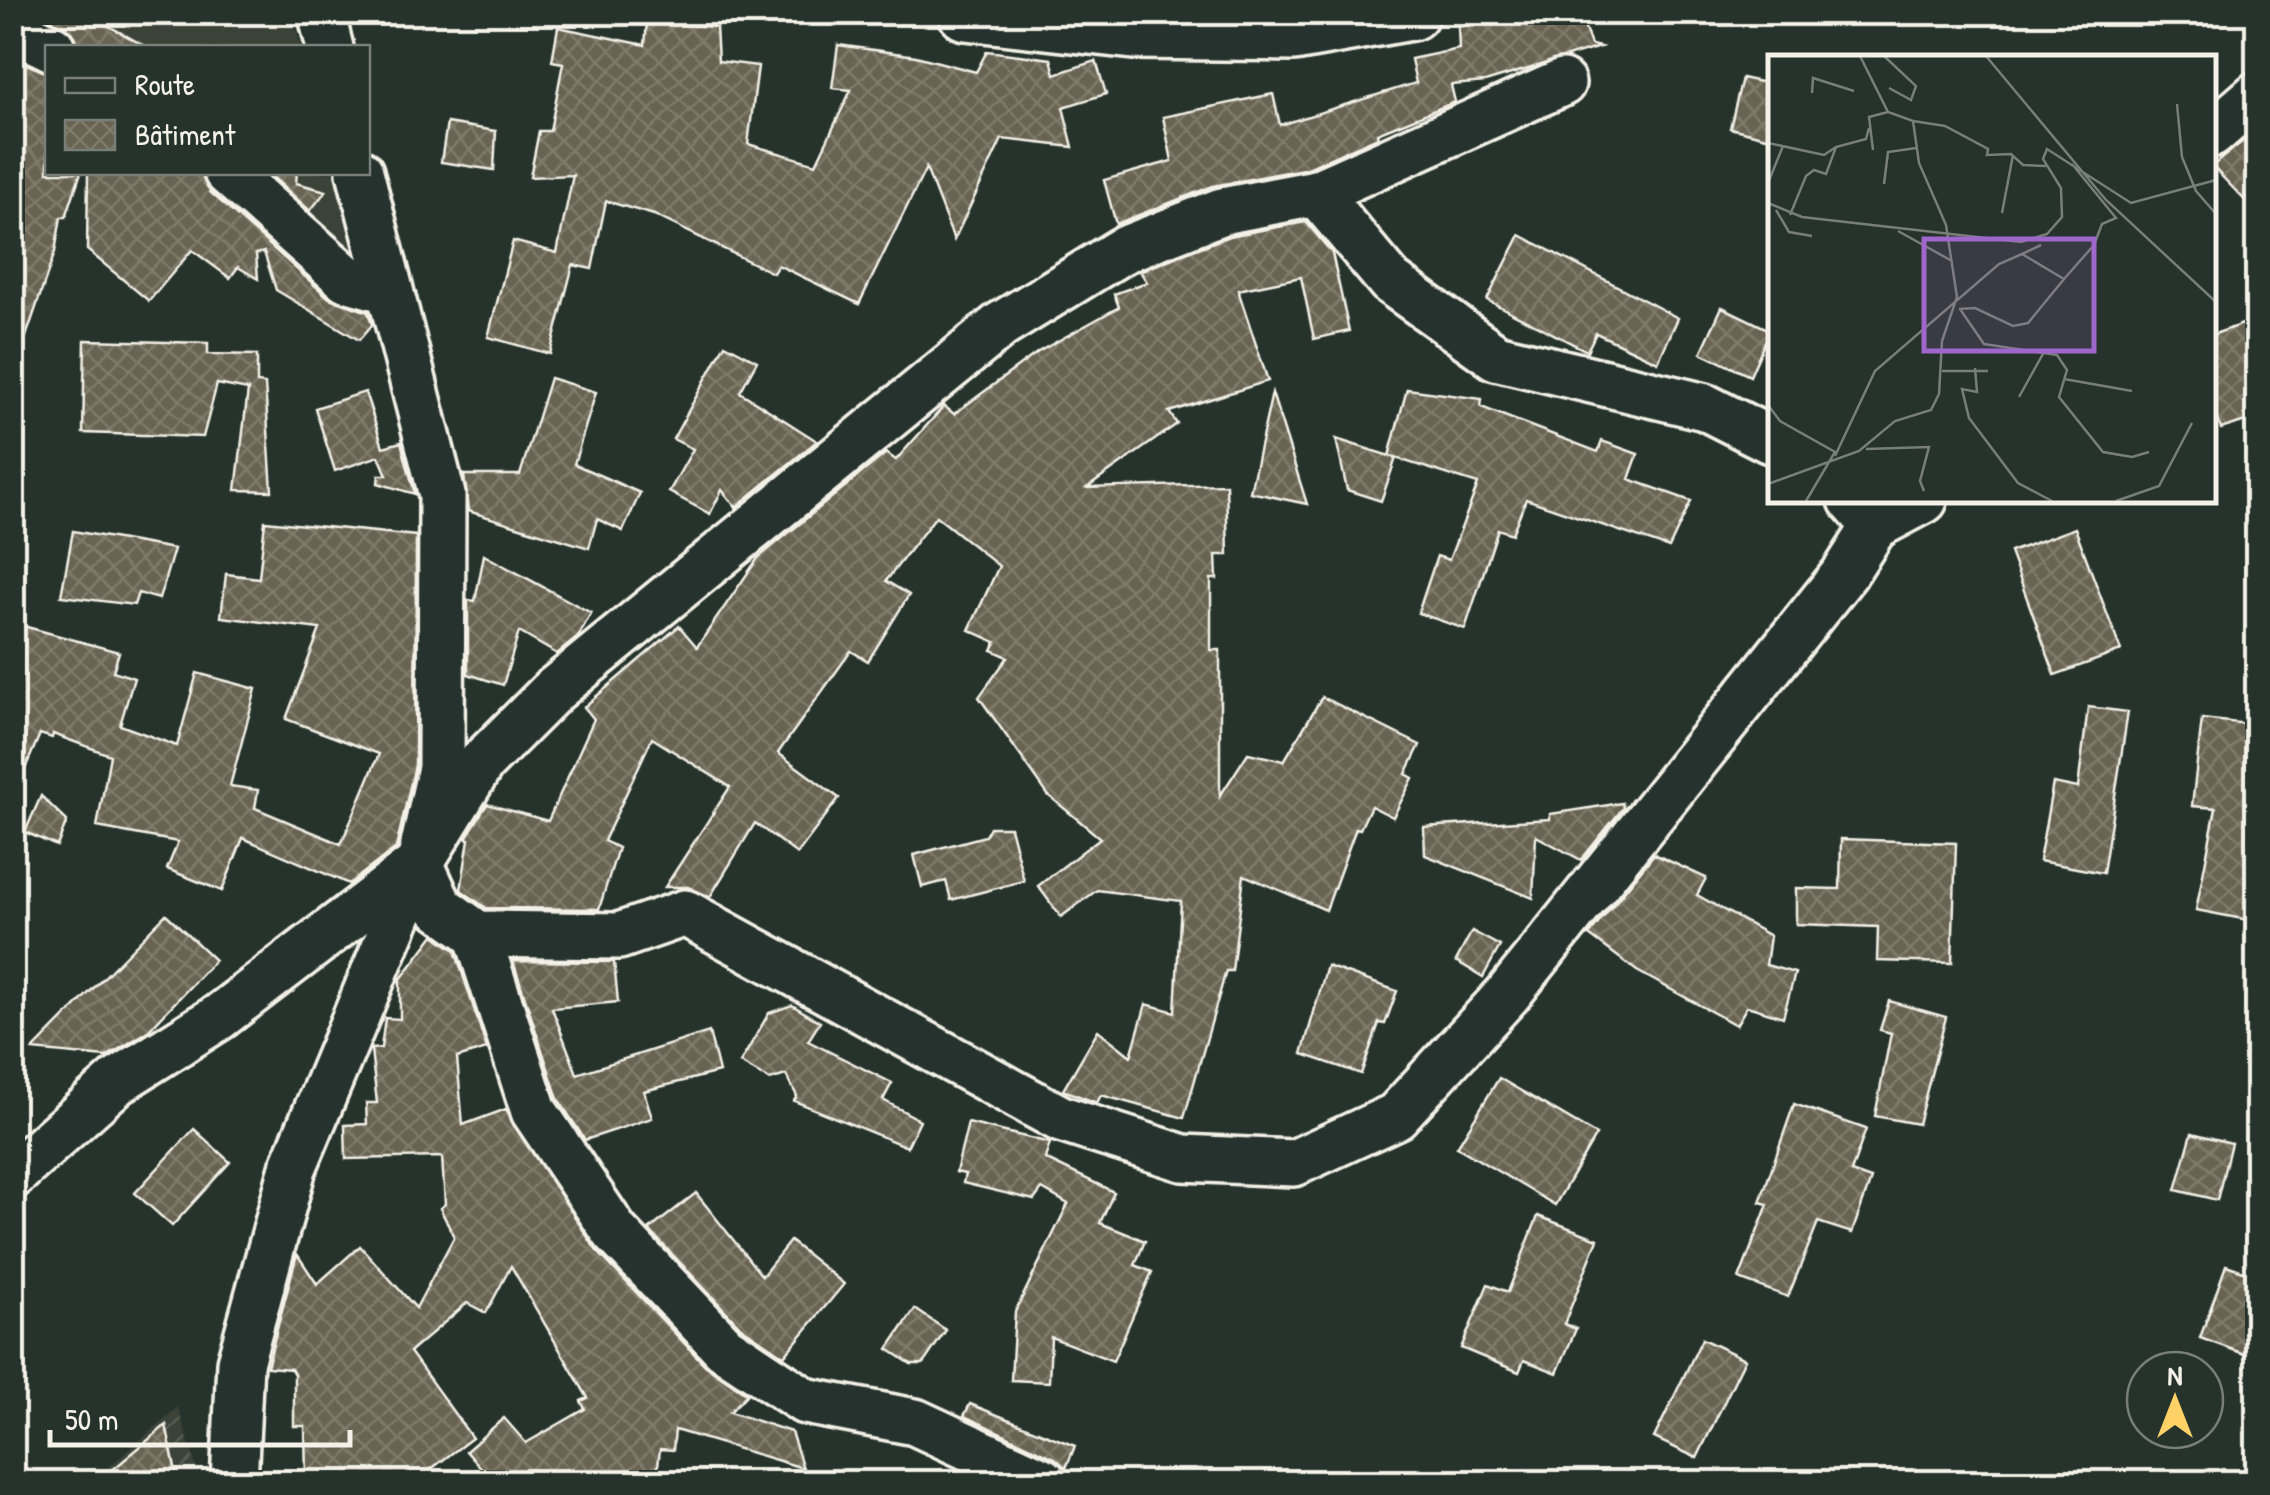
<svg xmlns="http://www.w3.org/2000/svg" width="2270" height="1495" font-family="'Patrick Hand',sans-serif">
	<defs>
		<pattern id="industrial-furrows" width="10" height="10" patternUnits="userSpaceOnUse" patternTransform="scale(2.5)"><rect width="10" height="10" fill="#3a4238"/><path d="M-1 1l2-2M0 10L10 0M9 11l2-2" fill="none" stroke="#575e55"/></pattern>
		<pattern id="building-cross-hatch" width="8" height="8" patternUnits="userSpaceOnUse" patternTransform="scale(2.5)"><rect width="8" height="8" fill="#696452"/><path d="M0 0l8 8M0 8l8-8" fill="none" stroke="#7f7b6b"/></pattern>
	</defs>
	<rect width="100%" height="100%" fill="#26332d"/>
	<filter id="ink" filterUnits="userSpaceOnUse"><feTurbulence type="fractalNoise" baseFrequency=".01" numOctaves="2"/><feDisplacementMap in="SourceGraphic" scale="20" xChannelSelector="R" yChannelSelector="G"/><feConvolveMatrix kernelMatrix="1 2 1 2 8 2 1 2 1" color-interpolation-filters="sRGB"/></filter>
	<g filter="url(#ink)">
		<g fill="#3a4238">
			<polygon points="13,12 291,13 301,47 58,47"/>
			<polygon points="251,173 336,173 361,264"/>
		</g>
		<polygon fill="url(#industrial-furrows)" points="178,1407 201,1482 90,1482 101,1474"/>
		<g fill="url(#building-cross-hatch)" stroke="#f4f1e8" stroke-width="2.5">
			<polygon points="40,12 84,12 148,48 78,48 73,33"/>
			<polygon points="1515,12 1579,12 1591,45 1600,47 1485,82 1451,85 1455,102 1377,133 1378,137 1308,168 1213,186 1116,224 1104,180 1172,161 1163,117 1273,94 1280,125 1416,83 1411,59 1459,49 1458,27"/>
			<polygon points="647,22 716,27 718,61 758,66 748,144 816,164 851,90 832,88 838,45 916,56 976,72 987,51 1051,59 1055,74 1096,61 1106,94 1063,107 1073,147 1002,139 954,240 926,168 859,304 778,265 773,273 654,215 606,201 592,269 573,265 550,354 488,337 513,241 557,253 573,175 530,177 539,131 550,131 563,63 552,61 558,27 645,45"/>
			<polygon points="12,58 48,73 48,172 81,172 66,217 61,217 55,252 18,360 12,360"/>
			<polygon points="1742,78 1770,84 1770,138 1730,128"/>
			<polygon points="447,123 496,131 494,170 441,162"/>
			<polygon points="2258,129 2258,214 2212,166"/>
			<polygon points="88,172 202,172 210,192 329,298 368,312 372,325 359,340 276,290 264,252 256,254 258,279 238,267 230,278 192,250 149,301 87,250"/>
			<polygon points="267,172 297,172 296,183 326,191 310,211"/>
			<polygon points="1306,222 1332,253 1349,331 1314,339 1301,277 1238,290 1268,381 1169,412 1177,424 1087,488 1226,484 1228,555 1216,555 1217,579 1211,579 1211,650 1220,650 1220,796 1248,753 1284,761 1322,697 1420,745 1406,774 1413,778 1393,817 1371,806 1360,829 1356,828 1326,910 1244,875 1232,971 1226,971 1184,1118 1101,1095 1097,1103 1063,1090 1098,1030 1131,1056 1146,1004 1175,1012 1181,901 1097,890 1061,917 1038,886 1100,838 1048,795 979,697 1008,657 992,650 996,642 969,630 999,566 936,516 886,581 909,595 868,661 851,651 778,753 839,798 797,854 755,823 710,897 688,887 665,887 730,787 652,738 604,841 618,848 599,909 486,908 461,890 469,839 466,838 487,804 548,821 594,719 584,707 679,626 697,647 758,558 886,453 896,460 944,406 954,414 1038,352 1119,307 1114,294 1147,282 1140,271 1229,236"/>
			<polygon points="1520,235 1678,318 1658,362 1596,333 1587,351 1487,300"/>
			<polygon points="1722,307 1770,330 1750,376 1701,353"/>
			<polygon points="2245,323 2258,358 2258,417 2221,429 2212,407 2212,335"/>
			<polygon points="85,340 208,343 208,354 257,355 257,383 265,384 272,491 236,490 248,390 217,384 203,437 83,433"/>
			<polygon points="725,344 757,361 740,392 817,441 736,507 722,490 710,514 669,492 693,449 673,439"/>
			<polygon points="550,378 596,392 574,464 640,493 623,531 597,519 589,548 468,511 464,475 520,475"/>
			<polygon points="1407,389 1482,399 1481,407 1598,452 1602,441 1638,454 1629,479 1691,501 1669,548 1526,499 1512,534 1498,529 1465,629 1418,613 1437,556 1449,560 1478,484 1389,456"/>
			<polygon points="365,392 383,447 401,442 415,494 378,483 379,475 387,475 379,456 335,471 315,408"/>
			<polygon points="1272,393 1307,504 1250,492"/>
			<polygon points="1336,439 1396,458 1381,501 1347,490"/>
			<polygon points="265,521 416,536 415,765 396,848 349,884 243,838 222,891 167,869 178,842 97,827 110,755 53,734 52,738 40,734 12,799 12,623 119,652 113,671 134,678 120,725 177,746 197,673 256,689 230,786 258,790 255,808 341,844 379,754 286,719 320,629 221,617 226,574 259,578"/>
			<polygon points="2075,528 2121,651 2055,675 2010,552"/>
			<polygon points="73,531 174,549 159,599 138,593 134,605 61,596"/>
			<polygon points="484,555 591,613 578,637 557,654 519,632 503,685 468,674 468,600 475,601"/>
			<polygon points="2088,707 2128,712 2103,873 2039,861 2053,783 2078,788"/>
			<polygon points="2202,719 2258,725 2258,922 2196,910 2216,808 2192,806"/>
			<polygon points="41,796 67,821 57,846 25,832"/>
			<polygon points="1622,803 1623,808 1581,860 1536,836 1533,898 1425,855 1424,827 1550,819 1550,814"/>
			<polygon points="990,827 1010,827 1024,881 951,900 946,881 922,887 914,855 985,836"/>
			<polygon points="1841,839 1956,843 1952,963 1877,961 1878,927 1796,924 1796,888 1840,889"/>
			<polygon points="1654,854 1706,878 1697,895 1770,936 1766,965 1795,973 1783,1017 1747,1006 1736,1025 1637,971 1589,935"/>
			<polygon points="166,914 215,960 147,1032 106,1057 33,1050"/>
			<polygon points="1472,931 1500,946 1483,977 1456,961"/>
			<polygon points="434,935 455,950 487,1049 457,1058 463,1125 506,1109 596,1250 705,1365 747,1394 730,1412 791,1432 803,1468 675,1430 673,1450 660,1449 656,1482 494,1482 466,1451 504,1418 526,1443 585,1409 581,1401 588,1398 511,1266 486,1313 467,1303 410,1352 472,1438 414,1482 306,1482 305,1426 294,1426 294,1374 291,1369 267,1367 297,1254 317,1284 360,1246 416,1308 454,1237 440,1208 445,1204 442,1157 346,1159 345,1125 367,1124 366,1103 377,1103 371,1049 381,1048 385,1018 400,1019 400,980"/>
			<polygon points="513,961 614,962 618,1002 552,1008 577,1074 709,1032 719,1072 644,1091 652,1118 585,1140 558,1099"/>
			<polygon points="1327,966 1397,991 1385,1024 1379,1023 1361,1074 1302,1054"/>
			<polygon points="1889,1001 1946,1017 1918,1124 1875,1116 1891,1033 1880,1030"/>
			<polygon points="792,1005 820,1022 808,1041 892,1083 883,1100 920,1120 907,1147 794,1101 797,1096 786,1075 770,1080 740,1063 769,1013"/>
			<polygon points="1499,1078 1596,1135 1555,1205 1457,1147"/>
			<polygon points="1794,1104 1866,1129 1851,1172 1871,1179 1852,1233 1818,1222 1788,1297 1739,1279 1768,1204 1760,1202"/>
			<polygon points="968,1123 1050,1143 1045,1159 1114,1192 1100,1223 1145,1241 1135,1265 1152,1272 1113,1361 1051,1337 1049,1382 1011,1380 1015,1312 1068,1204 1042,1189 1034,1200 963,1183 965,1174 956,1172"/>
			<polygon points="194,1129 230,1162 172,1226 135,1193"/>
			<polygon points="2192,1133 2231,1143 2217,1200 2176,1190"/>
			<polygon points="696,1193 762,1276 790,1241 844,1284 784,1356 741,1327 649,1230"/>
			<polygon points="1538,1216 1598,1239 1564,1324 1576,1329 1557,1373 1524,1360 1519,1372 1461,1348 1488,1284 1508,1292"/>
			<polygon points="2226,1265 2258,1276 2258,1359 2200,1338"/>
			<polygon points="915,1309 946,1330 923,1364 911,1364 888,1349"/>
			<polygon points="1702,1339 1745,1359 1697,1458 1654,1438"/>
			<polygon points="970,1404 1075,1446 1066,1468 1055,1458 964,1416"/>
			<polygon points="166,1425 178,1482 98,1482"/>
		</g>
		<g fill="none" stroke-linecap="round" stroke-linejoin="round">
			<g stroke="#f4f1e8" stroke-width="52">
				<g id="minor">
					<polyline points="321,12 330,48"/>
					<polyline points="12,28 52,48"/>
					<polyline points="1562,83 1316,193 1391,282 1496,357 1705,407 1770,440"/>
					<polyline points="2212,134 2258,94"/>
					<polyline points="227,172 346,278 388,290"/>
					<polyline points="1875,526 1924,500"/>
					<polyline points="420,863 440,907 477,934 619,936 685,913 1061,1119 1183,1158 1294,1163 1396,1116 1508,994 1845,573 1875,526 1852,500"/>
					<polyline points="477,934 534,1111 615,1232 724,1347 805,1401 915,1422 1044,1482"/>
					<polyline points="12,1176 118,1081 219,1017 420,863 482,762 554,690 1001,325 1123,250 1222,211 1316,193"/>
					<polyline points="234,1482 240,1363 293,1168 420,863 441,768 442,495 360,172"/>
				</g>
			</g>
			<g stroke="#f4f1e8" stroke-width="62">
				<polyline id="tertiary" points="966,12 1134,31 1294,33 1411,12"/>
			</g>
			<use href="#minor" stroke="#26332d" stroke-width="45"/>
			<use href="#tertiary" stroke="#26332d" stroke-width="55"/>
		</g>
	</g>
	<g transform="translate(1768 55)">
		<rect width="448" height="448" fill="#26332d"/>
		<path fill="none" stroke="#787f78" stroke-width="2.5" d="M116 1 148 31 143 45 121 33M218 1 338 145 448 247M44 38 45 23 86 36M409 49 414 102 428 136 448 159M145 66 177 71 220 94 219 100 243 99 255 110 278 111M0 88 56 100 68 92M105 95 101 62 120 57M0 128 15 91M116 129 120 97 148 93M0 148 34 162 253 187 279 179 294 162 293 133 275 104 279 94 363 148 448 125M8 155 21 177 44 181M234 158 245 100M22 160 38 121 46 115 58 119 68 92 98 84 101 73M130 176 184 206M296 224 326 190 334 169 348 163 304 109M191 254 207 253 245 271 260 268 296 224 254 199 273 190M192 254 216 289 289 300 299 315 291 342 335 397 364 402 381 397M207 313 209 337 194 334 201 363 250 428 284 446M174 316H220M296 324 364 336M251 342 276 297M0 350 12 366 67 397 38 446M98 394 161 392 152 426 156 436M67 401 107 316 231 209 254 199M0 429 91 396 127 366 163 355 171 339 174 286 189 242 178 170 151 108 145 66 120 57 92 1M348 446 391 431 424 368"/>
		<path fill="#9f67cb" fill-opacity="0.15" stroke="#9f67cb" stroke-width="5" d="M156 184H326V296H156Z"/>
		<rect width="448" height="448" fill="none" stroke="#f4f1e8" stroke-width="5"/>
	</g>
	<rect width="2270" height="1495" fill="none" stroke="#26332d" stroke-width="50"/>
	<rect x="25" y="25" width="2220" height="1445" fill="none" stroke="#f4f1e8" stroke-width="4" filter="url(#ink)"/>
	<rect x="45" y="45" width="325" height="130" fill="#26332d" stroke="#787f78" stroke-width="2.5"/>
	<rect x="65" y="78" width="50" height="15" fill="#26332d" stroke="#787f78" stroke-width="2.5"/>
	<text x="135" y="95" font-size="30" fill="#f4f1e8">Route</text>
	<rect x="65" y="120" width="50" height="30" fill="url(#building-cross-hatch)" stroke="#787f78" stroke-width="2.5"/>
	<text x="135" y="145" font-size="30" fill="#f4f1e8">Bâtiment</text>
	<g transform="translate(2175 1400)"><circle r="48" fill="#26332d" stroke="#787f78" stroke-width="2.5"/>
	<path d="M0-8L18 38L0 25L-18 38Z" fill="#ffd166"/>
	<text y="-15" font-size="28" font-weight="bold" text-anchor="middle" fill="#f4f1e8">N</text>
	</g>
	<path d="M50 1430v15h300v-15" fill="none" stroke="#f4f1e8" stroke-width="5"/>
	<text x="65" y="1430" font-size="30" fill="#f4f1e8" stroke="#26332d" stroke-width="8" paint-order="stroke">50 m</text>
</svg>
